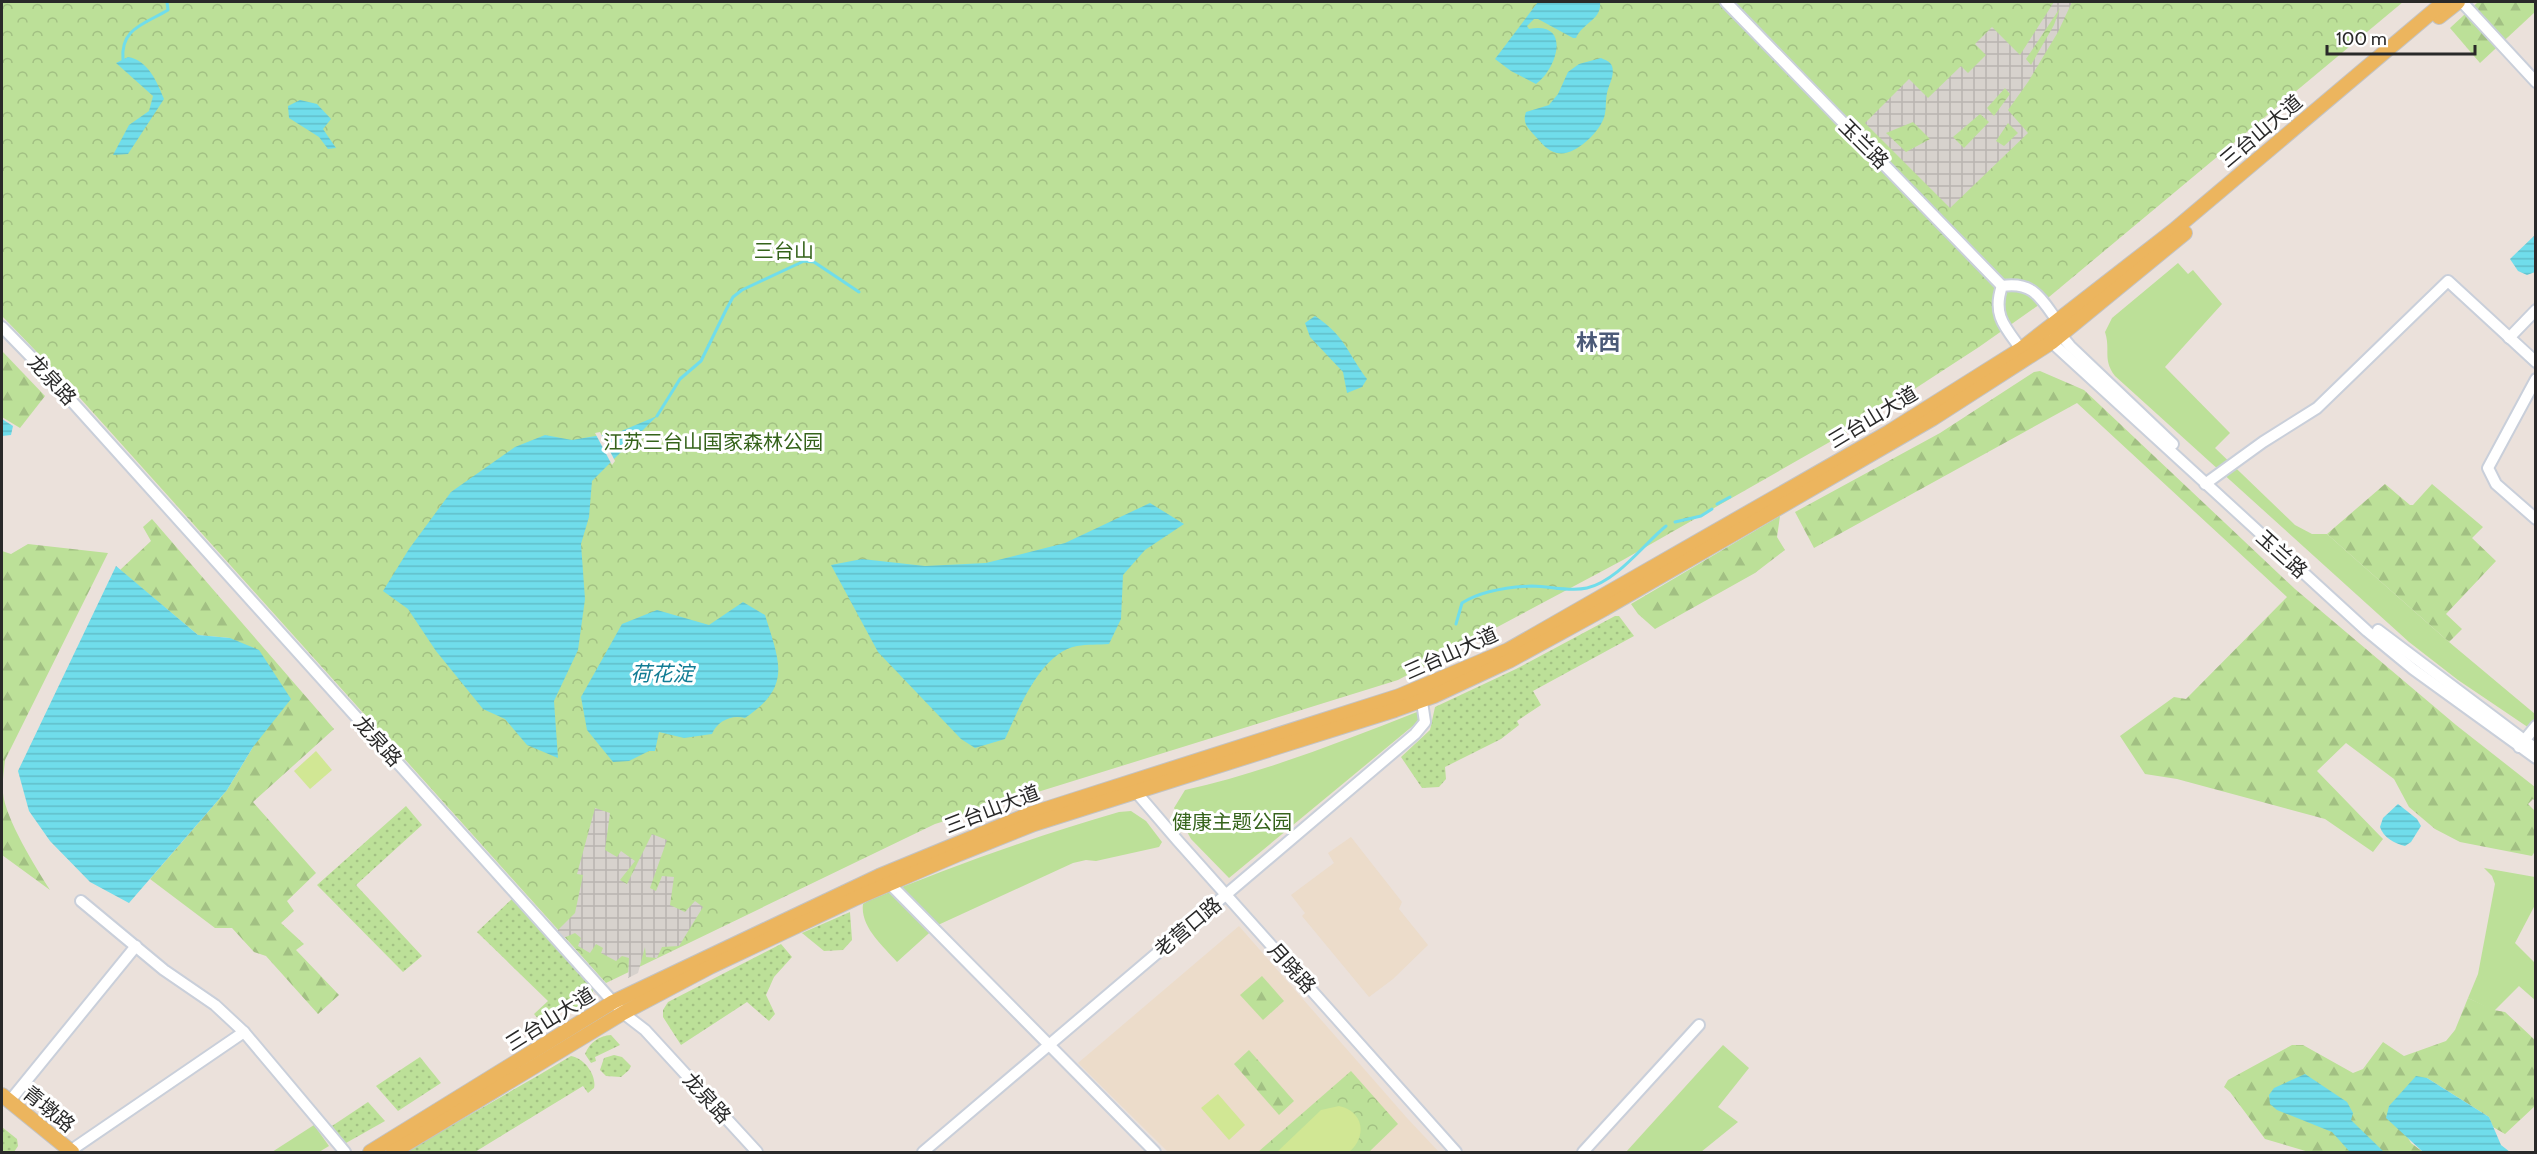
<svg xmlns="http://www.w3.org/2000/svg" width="2537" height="1154" font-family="Cabin,'Noto Sans SC',sans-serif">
	<defs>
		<pattern id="grass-dots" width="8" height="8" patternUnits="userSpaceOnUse" patternTransform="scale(1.5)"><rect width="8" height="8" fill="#bce098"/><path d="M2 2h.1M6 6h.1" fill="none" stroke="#a2c083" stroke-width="1.8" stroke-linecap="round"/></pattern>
		<pattern id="forest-firs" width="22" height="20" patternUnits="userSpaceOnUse" patternTransform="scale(1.5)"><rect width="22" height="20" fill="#bce098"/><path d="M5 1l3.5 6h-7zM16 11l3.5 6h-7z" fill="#a2c083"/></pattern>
		<pattern id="park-crowns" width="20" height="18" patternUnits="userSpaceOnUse" patternTransform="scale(1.5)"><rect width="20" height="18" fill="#bce098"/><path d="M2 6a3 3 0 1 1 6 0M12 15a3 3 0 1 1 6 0" fill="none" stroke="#a2c083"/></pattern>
		<pattern id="plaza-grid" width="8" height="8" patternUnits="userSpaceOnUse" patternTransform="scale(1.5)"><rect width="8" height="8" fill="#d7d2cd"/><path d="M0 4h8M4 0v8" fill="none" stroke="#b9b4b0"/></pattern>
		<pattern id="water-rules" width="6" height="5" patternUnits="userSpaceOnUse" patternTransform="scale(1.5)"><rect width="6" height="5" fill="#70ddeb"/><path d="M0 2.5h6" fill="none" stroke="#61beca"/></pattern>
	</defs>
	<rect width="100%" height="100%" fill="#ebe1db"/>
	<g fill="#ecdcca">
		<polygon points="1351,837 1402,902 1399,909 1428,945 1393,979 1369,997 1302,916 1305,913 1291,895 1334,863 1328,853"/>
		<polygon points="1239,926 1407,1118 1439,1152 1168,1152 1078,1063"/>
	</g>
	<g fill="url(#grass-dots)">
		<polygon points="1615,616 1619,616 1634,636 1533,691 1541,705 1517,721 1519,725 1501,739 1445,767 1446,779 1439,787 1422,788 1401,757 1430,730 1435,707 1516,669"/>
		<polygon points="406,806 422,825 356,885 422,956 403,972 317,885"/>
		<polygon points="513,898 592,983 594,1001 571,1011 566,1003 540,1021 534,1014 548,1001 477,932"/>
		<polygon points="850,912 852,940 843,950 824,951 802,933"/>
		<polygon points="781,944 792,957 774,977 766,995 775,1014 769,1021 747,1002 681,1045 663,1017 663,1010 668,1002"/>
		<path d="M611 1035 620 1045 595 1057 596 1061 591 1063 585 1054C590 1042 599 1036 611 1035Z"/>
		<polygon points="614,1055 622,1057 631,1066 629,1070 621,1077 606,1076 600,1070 604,1058"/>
		<path d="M571 1056C584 1058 597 1075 594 1088L588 1093 583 1086 475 1152H407C461 1119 516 1089 571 1056Z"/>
		<polygon points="420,1057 441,1083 398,1111 376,1086"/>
		<polygon points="368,1102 385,1121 346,1143 332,1126"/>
		<polygon points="2,1127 17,1139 18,1146 14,1152 2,1152"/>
	</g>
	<g fill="url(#forest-firs)">
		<polygon points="2478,2 2535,2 2535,12 2480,63 2450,28"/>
		<polygon points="2,351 45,396 20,428 2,417"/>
		<polygon points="2040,371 2084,390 2295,589 2456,725 2535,787 2535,801 2533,799 2528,804 2535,811 2535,851 2532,856 2460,842 2435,829 2409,807 2394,779 2346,743 2317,771 2383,839 2373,852 2325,819 2177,779 2145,774 2120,736 2174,697 2186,699 2287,597 2077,403 1814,548 1795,512 1940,433 2034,372"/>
		<polygon points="2385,484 2410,505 2413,505 2432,484 2483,527 2472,538 2496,561 2446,614 2462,629 2449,642 2327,534"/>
		<polygon points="1780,516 1777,537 1785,550 1755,573 1655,629 1638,614 1631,604"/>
		<polygon points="152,519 334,729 253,802 316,873 287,901 294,911 281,923 304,944 296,950 339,995 318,1014 266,956 254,952 232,928 215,928 150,879 227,790 253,747 230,638 198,635 120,570 151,541 143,527"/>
		<path d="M28 544 108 553 5 760C4 770 2 782 3 793 5 818 36 868 50 890L2 855V551L11 554Z"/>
		<polygon points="1262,976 1284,1001 1263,1020 1240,995"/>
		<polygon points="2468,998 2494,1010 2505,1012 2535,1040 2535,1106 2505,1134 2493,1127 2489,1117 2427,1078 2389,1106 2411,1143 2423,1152 2309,1152 2265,1139 2230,1092 2224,1087 2228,1080 2292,1045 2303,1045 2353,1073 2363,1069 2383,1042 2404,1056 2446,1041 2455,1030"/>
		<polygon points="1249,1050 1294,1101 1279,1115 1234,1064"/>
	</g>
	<g fill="url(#park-crowns)">
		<polygon points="2,2 2403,2 2043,302 1979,347 1856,427 1623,560 1398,680 935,824 606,983 62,378 2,316"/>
		<polygon points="1351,1071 1398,1124 1369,1152 1258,1152"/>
	</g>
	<g fill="#bce098">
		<path d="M2178 263 2188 274 2193 270 2222 304 2165 367 2230 433 2215 448 2295 525 2312 534H2327L2449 642 2535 714V732L2458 680 2409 642 2115 376C2102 359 2111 350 2105 332L2112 318Z"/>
		<path d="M1417 712 1421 715 1420 720 1229 878 1191 839 1174 808 1185 790C1265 772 1340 742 1417 712Z"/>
		<path d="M1131 811 1146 821 1162 842 1159 847 1096 861 1086 860 1073 863 938 925 897 962C883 946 860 927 863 904L868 901C950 867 1033 837 1119 812Z"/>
		<polygon points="2484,868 2535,877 2535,905 2515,943 2535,963 2535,1000 2519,986 2494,1011 2468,998 2478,974 2495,884 2492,876"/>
		<polygon points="1723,1045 1749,1068 1718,1107 1738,1122 1701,1152 1626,1152"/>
		<polygon points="314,1125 329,1146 319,1152 272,1152"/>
	</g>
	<g fill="#d1e794">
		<polygon points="316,751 332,770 310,789 294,771"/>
		<polygon points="1218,1094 1245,1125 1229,1140 1201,1108"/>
		<path d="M1339 1106C1363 1111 1368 1136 1349 1152H1277L1321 1110Z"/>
	</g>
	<g fill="url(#plaza-grid)" fill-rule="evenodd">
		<path d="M2054 2H2072L2058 32 2028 82 2008 110 2028 133 1950 208 1865 123 1909 79 1928 98 1961 66 1968 73 1986 55 1975 44 1992 27 2020 55ZM2060 8 2054 25 2031 65 2026 59ZM2005 88 2010 94 1994 116 1987 108ZM1980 114 1989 122 1964 148 1953 137ZM1913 122 1930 139 1906 152 1886 133ZM2008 123 2018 133 2004 146 1996 141Z"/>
		<polygon points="595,808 610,813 605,850 617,857 621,851 635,861 620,880 627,884 652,834 667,840 650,888 656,891 662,876 674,877 670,905 685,912 695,901 703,907 679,946 662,947 657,958 646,957 645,947 638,973 628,978 629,958 622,956 616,961 601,953 603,948 596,944 590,953 578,946 581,938 575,933 561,939 555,933 575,913 583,875 577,874"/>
	</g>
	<g fill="url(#water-rules)">
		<path d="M1538 2H1600C1602 20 1582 23 1576 38H1573L1538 19H1534L1527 26 1529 29C1572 21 1557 69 1536 84L1511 71 1495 59Z"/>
		<path d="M128 57C148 60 157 82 164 99L128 154 113 155 129 125 149 111 153 96 116 63Z"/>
		<path d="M1601 58C1605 60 1610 61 1612 66 1615 75 1609 84 1607 93 1605 102 1607 112 1603 120 1597 134 1574 157 1557 153 1547 151 1542 143 1535 136 1528 128 1522 123 1526 112L1549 105 1558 94 1568 72 1579 64Z"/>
		<polygon points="300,100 317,104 331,119 323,129 336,148 328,149 319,137 289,118 288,106"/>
		<polygon points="2535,235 2535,272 2527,275 2518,271 2510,259"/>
		<path d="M1315 316C1346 337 1346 351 1367 379L1362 387 1347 393 1343 372 1310 337 1305 323Z"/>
		<polygon points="657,416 592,481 589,517 581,544 585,599 578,650 554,701 558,758 527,745 505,719 483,709 436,651 408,609 383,591 409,549 451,492 515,447 545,435 572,440 619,432"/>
		<polygon points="2,419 13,426 11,435 2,436"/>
		<path d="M1150 503 1184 524 1145 550 1123 575 1121 619 1109 644C1099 645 1087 644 1077 646 1040 653 1019 709 1005 739L975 748 961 739 878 652 831 565 862 559 925 566 986 563 1065 543Z"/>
		<polygon points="116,566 198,635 230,638 259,650 291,699 253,747 227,790 129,903 90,882 50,841 29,811 18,771"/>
		<path d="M743 602 765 615C779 661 793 686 745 718 732 714 717 721 712 734L684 738 659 732 655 751H649L629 761 613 762 587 730 581 697 622 624 657 610 709 625Z"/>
		<path d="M2398 804 2417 819 2421 826 2411 842 2405 846C2395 844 2383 837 2380 827L2383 818Z"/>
		<polygon points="2305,1074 2347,1102 2353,1113 2351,1120 2384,1152 2350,1152 2332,1132 2277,1110 2270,1104 2269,1095 2274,1088"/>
		<polygon points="2416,1076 2427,1078 2489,1117 2501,1145 2510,1152 2423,1152 2386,1118 2389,1106"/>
	</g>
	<polygon fill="#ebe1db" points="600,432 615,461 612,465 595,433"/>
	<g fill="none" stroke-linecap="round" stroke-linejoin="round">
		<g stroke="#70ddeb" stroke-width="3">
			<path d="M123 60C120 28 145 24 168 10L167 2"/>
			<polyline points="657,416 680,379 701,361 726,310 733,297 742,290 804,261 814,262 859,292"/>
			<polyline points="1717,504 1730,497"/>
			<polyline points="1675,522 1701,516 1712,509"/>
			<path d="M1456 624 1462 603C1481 591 1509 587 1532 586 1550 586 1569 592 1587 588 1617 581 1643 545 1666 526"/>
		</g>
		<g stroke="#c9cfda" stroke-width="14">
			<g id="minor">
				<polyline points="1726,2 2002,286"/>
				<polyline points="2462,2 2536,82"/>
				<polyline points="2,327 40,366 623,1013 645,1030 757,1152"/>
				<polyline points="2056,329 2070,346 2173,444"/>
				<polyline points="2047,338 2367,631 2413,669 2536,758"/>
				<polyline points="2509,338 2536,310"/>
				<path d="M2021 349C2005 327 1992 315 2002 286 2034 281 2041 299 2058 322"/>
				<polyline points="2536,379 2488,468 2496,484 2536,519"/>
				<polyline points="2205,484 2263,442 2317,408 2448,281 2536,362"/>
				<polyline points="2378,630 2536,749"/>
				<polyline points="2519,747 2536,726"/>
				<polyline points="1135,786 1136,792 1178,841 1456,1152"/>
				<polyline points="886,880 1155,1152"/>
				<polyline points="81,901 164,970 215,1005 244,1032 345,1152"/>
				<polyline points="9,1102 136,946"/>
				<polyline points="70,1151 244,1032"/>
				<polyline points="923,1152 1415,734 1425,722 1421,695"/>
				<polyline points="1583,1152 1699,1025"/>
			</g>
		</g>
		<g stroke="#c3c3c3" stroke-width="16">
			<g id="major">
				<polyline points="2439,17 2458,2"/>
				<polyline points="2,1095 72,1152"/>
				<polyline points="370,1152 613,1002 879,876 1027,815 1399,696 1508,650 1889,432 2021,349 2174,230 2444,2"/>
				<polyline points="393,1152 623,1013 710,967 854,899 959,854 1034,824 1395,710 1434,696 1509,661 1604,609 1932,419 2052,342 2185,233"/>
			</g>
		</g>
		<use href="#minor" stroke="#fff" stroke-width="10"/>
		<use href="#major" stroke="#ecb55e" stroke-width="14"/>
	</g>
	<g text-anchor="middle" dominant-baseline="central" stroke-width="6" stroke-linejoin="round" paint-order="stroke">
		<g font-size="20" fill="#292929" stroke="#fff">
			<text transform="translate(2261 131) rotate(-40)">三台山大道</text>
			<text transform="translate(1864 144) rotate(45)">玉兰路</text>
			<text transform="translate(52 380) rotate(47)">龙泉路</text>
			<text transform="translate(1873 417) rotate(-31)">三台山大道</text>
			<text transform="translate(2282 554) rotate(42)">玉兰路</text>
			<text transform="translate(1451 653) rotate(-24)">三台山大道</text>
			<text transform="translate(378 741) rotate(48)">龙泉路</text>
			<text transform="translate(992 809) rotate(-21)">三台山大道</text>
			<text transform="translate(1188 927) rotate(-40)">老营口路</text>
			<text transform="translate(1292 968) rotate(48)">月晓路</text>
			<text transform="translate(550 1019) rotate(-32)">三台山大道</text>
			<text transform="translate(707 1098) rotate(48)">龙泉路</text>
			<text transform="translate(49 1109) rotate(39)">青墩路</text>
		</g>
		<g font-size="20" fill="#35631b" stroke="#fff">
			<text x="784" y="251">三台山</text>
			<text x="713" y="442">江苏三台山国家森林公园</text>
			<text x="1232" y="822">健康主题公园</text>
		</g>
		<g font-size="21" font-style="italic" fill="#117c94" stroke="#fff">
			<text x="662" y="673">荷花淀</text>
		</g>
		<g font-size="22" font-weight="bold" fill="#4b5a78" stroke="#fff">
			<text x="1598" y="342">林西</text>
		</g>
	</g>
	<rect width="2537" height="1154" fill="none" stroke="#292929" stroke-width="6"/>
	<path d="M2327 45v9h148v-9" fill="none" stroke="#292929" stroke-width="3"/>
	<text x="2336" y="45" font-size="18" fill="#292929" stroke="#ffffff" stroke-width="4.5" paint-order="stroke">100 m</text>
</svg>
